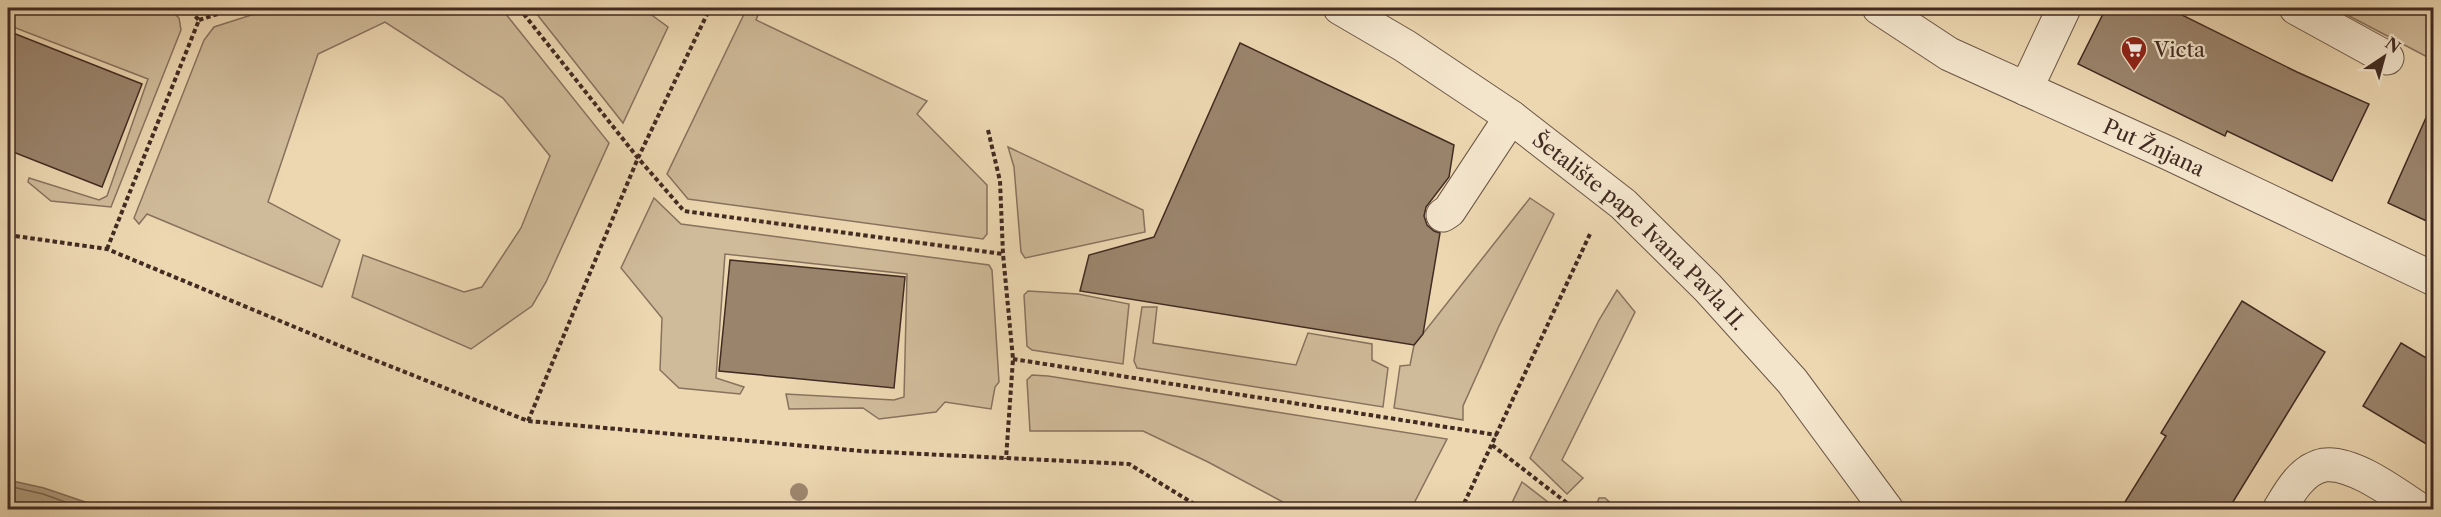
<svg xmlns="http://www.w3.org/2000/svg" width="2441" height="517" font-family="'Libre Caslon Text',serif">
	<rect width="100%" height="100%" fill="#ecd7b1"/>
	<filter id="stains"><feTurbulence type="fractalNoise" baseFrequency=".00333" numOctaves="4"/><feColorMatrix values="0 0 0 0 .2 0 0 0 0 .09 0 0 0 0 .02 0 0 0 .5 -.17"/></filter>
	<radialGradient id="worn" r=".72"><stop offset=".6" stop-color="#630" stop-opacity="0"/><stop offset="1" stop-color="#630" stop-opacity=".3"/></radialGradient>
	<g fill="#cfba99" stroke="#88725e" stroke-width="1.5">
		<polygon points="8,8 168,8 179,18 181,30 111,207 51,201 28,182 29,178 99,200 107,196 148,79 8,25"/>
		<polygon points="273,8 501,8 609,143 546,282 532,306 471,349 352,297 363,255 464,292 482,287 521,228 550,156 503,98 385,22 318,54 268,202 340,240 322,287 147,214 139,224 134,218 204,40 214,27"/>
		<polygon points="532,8 642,8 668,27 623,123"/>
		<polygon points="747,8 761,8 756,20 927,101 917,114 987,185 987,234 983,239 688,199 667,174"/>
		<polygon points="2334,8 2433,8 2433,60"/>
		<polygon points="1008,147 1143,210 1145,232 1025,258 1021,252 1014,167"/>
		<polygon points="654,198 681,224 989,265 992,270 999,382 995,387 991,409 945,402 936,412 879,419 863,408 789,409 786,394 894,400 904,397 907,274 725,254 716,378 744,387 740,394 679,388 660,370 662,318 621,268"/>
		<polygon points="1530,198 1554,214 1499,326 1463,406 1463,420 1394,408 1400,366 1410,365 1414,345"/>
		<polygon points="1617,290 1635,312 1562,460 1583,478 1567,494 1530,458 1599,320"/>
		<polygon points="1028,291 1078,294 1129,304 1123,364 1032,350 1027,346 1024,295"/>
		<polygon points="1142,307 1157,307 1153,343 1296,365 1308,333 1372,344 1372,360 1388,368 1383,407 1137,368 1134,361"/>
		<polygon points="1032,375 1048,376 1447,439 1411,509 1296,509 1208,462 1143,431 1030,431 1027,380"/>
		<polygon points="1522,482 1557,509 1509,509"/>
		<polygon points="1599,498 1605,498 1617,509 1595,509"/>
	</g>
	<polygon fill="#b29d80" stroke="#856f5a" stroke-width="1.5" points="8,480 44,488 106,509 8,509"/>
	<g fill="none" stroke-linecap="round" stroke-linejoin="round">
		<polyline stroke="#7a6451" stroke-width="1.5" points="8,486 43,494 87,510"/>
	</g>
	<g fill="#9a846c" stroke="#412b22" stroke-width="1.5">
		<polygon points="2106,8 2168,8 2297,72 2369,104 2332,181 2227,131 2225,136 2078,64"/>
		<polygon points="8,31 142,84 102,187 8,150"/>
		<polygon points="1240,43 1454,145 1449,177 1426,207 1424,216 1427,225 1434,231 1440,233 1423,334 1414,345 1080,291 1089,255 1154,237"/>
		<polygon points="2433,102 2433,224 2388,203"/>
		<polygon points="730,260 905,277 894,388 719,371"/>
		<polygon points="2242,301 2325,352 2228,510 2120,510 2166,436 2161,433"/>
		<polygon points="2401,343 2433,362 2433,448 2363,406"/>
	</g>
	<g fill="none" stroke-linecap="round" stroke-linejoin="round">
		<g stroke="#6c5646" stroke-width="35">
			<g id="minor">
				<path id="s1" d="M1340 8 1405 46 1511 117 1623 204 1708 288 1792 381 1887 510"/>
				<path id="s2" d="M1879 8 1949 54 2168 153 2434 279"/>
				<polyline points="2296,8 2387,58"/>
				<polyline points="2026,89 2064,8"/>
				<polyline points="1443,215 1449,211 1511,117"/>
				<path d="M2279 510C2289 493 2302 469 2324 465 2353 461 2397 495 2420 510"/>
			</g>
		</g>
		<g stroke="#412b22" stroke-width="4" stroke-dasharray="4.5 3" stroke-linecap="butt">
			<polyline points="519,8 638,158 684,211 1003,254"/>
			<polyline points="199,20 236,8"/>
			<polyline points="988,130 1000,181 1003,254 1013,359 1006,459"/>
			<polyline points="8,235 107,249 362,355 528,421 861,451 1129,464 1204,510"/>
			<polyline points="107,249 199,20 187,8"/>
			<polyline points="1013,359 1497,435"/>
			<polyline points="528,421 638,158 710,8"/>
			<polyline points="1492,445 1576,510"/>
			<polyline points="1461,510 1590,234"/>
		</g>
		<use href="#minor" stroke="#f3e5cc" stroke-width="33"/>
	</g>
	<circle fill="#9d8870" cx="799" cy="492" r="9"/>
	<defs>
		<g id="supermarket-pin" transform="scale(1.35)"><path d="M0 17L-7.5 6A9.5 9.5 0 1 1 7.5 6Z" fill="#8f2418" stroke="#f3e5cc"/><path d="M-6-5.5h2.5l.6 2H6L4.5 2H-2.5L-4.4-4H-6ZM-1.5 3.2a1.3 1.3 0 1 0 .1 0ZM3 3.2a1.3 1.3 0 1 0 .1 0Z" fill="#fff"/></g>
	</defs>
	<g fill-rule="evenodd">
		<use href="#supermarket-pin" x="2134" y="49"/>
	</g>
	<g text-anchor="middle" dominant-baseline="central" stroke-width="4.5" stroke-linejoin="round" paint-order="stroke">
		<g font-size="21" fill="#412b22" stroke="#f3e5cc" text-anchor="start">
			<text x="2154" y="49">Victa</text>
		</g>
		<g font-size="21" fill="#412b22" stroke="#f3e5cc">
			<text stroke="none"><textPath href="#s2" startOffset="309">Put Žnjana</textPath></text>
			<text stroke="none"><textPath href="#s1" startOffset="375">Šetalište pape Ivana Pavla II.</textPath></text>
		</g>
	</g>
	<rect width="2441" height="517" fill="none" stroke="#ecd7b1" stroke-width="30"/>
	<rect x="9" y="9" width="2423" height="499" fill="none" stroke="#412b22" stroke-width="3"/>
	<rect x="15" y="15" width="2411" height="487" fill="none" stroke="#412b22" stroke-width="1.5"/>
	<g transform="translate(2384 57) rotate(36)" stroke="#f3e5cc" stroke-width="4.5" paint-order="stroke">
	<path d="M0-4.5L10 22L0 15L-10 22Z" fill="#412b22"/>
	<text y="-9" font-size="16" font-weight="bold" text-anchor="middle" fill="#412b22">N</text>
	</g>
	<rect width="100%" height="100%" filter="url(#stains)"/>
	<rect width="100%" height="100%" fill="url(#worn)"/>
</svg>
